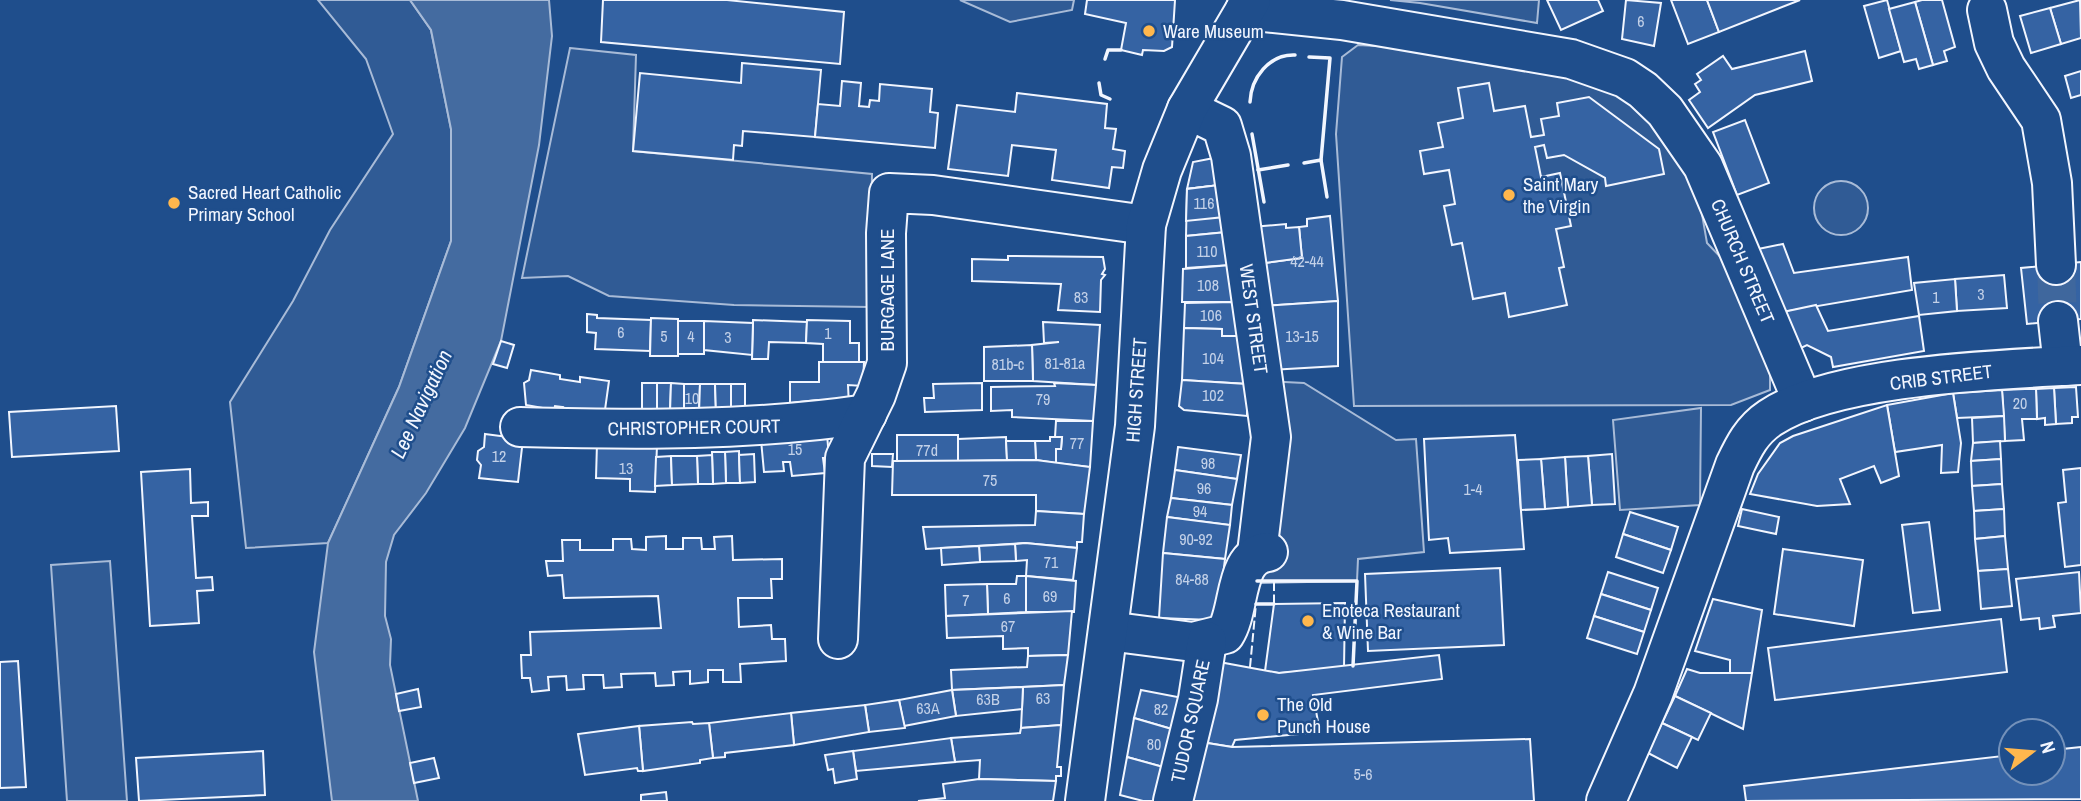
<svg xmlns="http://www.w3.org/2000/svg" width="2081" height="801" font-family="'Archivo Narrow',sans-serif">
	<rect width="100%" height="100%" fill="#1f4e8c"/>
	<g fill="#305b95" stroke="#a8bbd7" stroke-width="2">
		<polygon points="318,0 410,0 431,30 451,129 451,241 399,387 328,543 246,548 230,402 293,301 330,230 393,134 366,59"/>
		<polygon points="960,0 1074,0 1072,10 1010,22"/>
		<polygon points="1390,0 1539,0 1537,23 1420,3"/>
		<polygon points="1358,45 1432,49 1586,80 1620,96 1648,117 1671,147 1699,197 1707,243 1728,265 1774,372 1770,373 1770,390 1731,405 1354,406 1336,134 1342,57"/>
		<polygon points="570,48 636,55 633,151 872,174 870,307 734,305 609,296 568,276 522,278"/>
		<circle cx="1841" cy="208" r="27"/>
		<polygon points="1263,381 1304,383 1396,440 1416,439 1424,552 1358,559 1357,581 1261,583 1268,552"/>
		<polygon points="1701,408 1700,505 1620,510 1613,420"/>
		<polygon points="110,561 127,801 67,801 51,565"/>
	</g>
	<polygon fill="#446ba0" stroke="#a8bbd7" stroke-width="2" points="410,0 549,0 552,36 539,145 501,341 465,428 426,493 394,535 386,562 385,616 391,639 390,665 418,801 332,801 314,652 328,543 399,387 451,241 451,129 431,30"/>
	<g fill="#3563a3" stroke="#f2f6ff" stroke-width="2">
		<polygon points="603,0 727,0 844,12 840,64 601,42"/>
		<polygon points="1087,0 1175,0 1172,47 1164,51 1143,50 1142,55 1121,50 1126,23 1085,14"/>
		<polygon points="1547,0 1598,0 1603,11 1561,30"/>
		<polygon points="1626,0 1661,3 1654,46 1622,39"/>
		<polygon points="1671,0 1707,0 1719,32 1688,44"/>
		<polygon points="1707,0 1800,0 1719,32"/>
		<polygon points="1887,0 1901,51 1879,58 1864,6"/>
		<polygon points="1922,0 1942,0 1955,47 1944,51 1947,61 1933,65 1915,2"/>
		<polygon points="2080,0 2081,38 2061,44 2050,8"/>
		<polygon points="1915,2 1933,65 1919,69 1916,59 1904,62 1889,9"/>
		<polygon points="2050,8 2061,44 2031,53 2020,16"/>
		<polygon points="1805,51 1812,81 1755,95 1708,128 1689,100 1700,92 1695,84 1701,80 1697,74 1723,56 1732,69"/>
		<polygon points="742,63 821,70 815,137 743,131 742,146 734,145 733,160 633,151 640,73 741,83"/>
		<polygon points="2081,71 2081,95 2071,98 2065,76"/>
		<polygon points="842,81 861,83 859,106 869,107 870,100 879,101 880,84 932,89 930,112 938,113 935,148 815,137 818,104 840,106"/>
		<polygon points="1489,83 1494,111 1525,106 1531,137 1544,135 1541,119 1559,116 1557,103 1589,97 1659,149 1664,174 1606,186 1605,178 1564,155 1547,158 1544,145 1535,147 1541,177 1560,173 1571,226 1556,229 1564,267 1559,268 1567,305 1509,317 1505,293 1473,299 1462,243 1452,245 1444,206 1455,204 1449,170 1424,174 1420,151 1443,147 1438,123 1463,118 1458,88"/>
		<polygon points="1017,93 1107,104 1105,128 1116,129 1113,149 1125,151 1123,168 1112,167 1109,188 1052,180 1056,150 1012,145 1008,176 948,169 957,105 1015,112"/>
		<polygon points="1745,120 1769,183 1737,195 1713,132"/>
		<polygon points="1214,158 1219,185 1187,189 1193,162"/>
		<polygon points="1219,185 1226,232 1186,236 1187,189"/>
		<polygon points="1219,185 1224,217 1186,221 1187,189"/>
		<polygon points="1330,216 1338,301 1263,306 1258,264 1302,258 1299,227 1307,226 1307,219"/>
		<polygon points="1286,224 1286,228 1299,227 1302,258 1258,264 1252,227"/>
		<polygon points="1227,232 1231,265 1186,268 1186,236"/>
		<polygon points="1783,244 1794,273 1908,257 1912,290 1783,312 1758,249"/>
		<polygon points="1008,256 1103,257 1105,269 1102,274 1105,275 1101,280 1100,312 1058,310 1061,284 972,281 972,259 1008,260"/>
		<polygon points="2081,262 2081,319 2027,324 2021,268"/>
		<polygon points="1231,265 1235,302 1182,302 1183,269"/>
		<polygon points="2004,275 2007,308 1957,311 1955,279"/>
		<polygon points="1955,279 1957,311 1919,315 1914,283"/>
		<polygon points="1338,301 1338,366 1270,370 1263,306"/>
		<polygon points="1235,302 1240,336 1222,336 1222,329 1184,328 1185,303"/>
		<polygon points="1816,305 1828,331 1919,316 1924,351 1833,367 1831,357 1807,345 1801,348 1783,312"/>
		<polygon points="587,314 597,315 597,318 651,320 650,351 595,349 596,333 587,332"/>
		<polygon points="651,318 678,319 678,356 650,356"/>
		<polygon points="753,320 807,322 806,343 769,342 768,359 752,359"/>
		<polygon points="807,320 850,321 850,343 859,343 859,362 823,362 823,344 806,343"/>
		<rect x="678" y="321" width="26" height="33"/>
		<polygon points="704,321 753,323 752,355 704,350"/>
		<polygon points="1043,322 1100,325 1096,385 1033,381 1032,345 1059,342 1044,343"/>
		<polygon points="1184,328 1222,329 1222,336 1240,336 1247,384 1182,380"/>
		<polygon points="501,341 514,345 507,368 493,364"/>
		<polygon points="1032,345 1033,381 984,381 984,347"/>
		<polygon points="819,362 864,362 863,386 848,385 849,406 818,405 817,400 790,403 790,382 819,382"/>
		<polygon points="531,370 560,375 560,379 580,382 580,377 609,381 604,417 569,409 569,414 561,413 563,407 555,406 554,410 526,405 524,383 529,380"/>
		<polygon points="1182,380 1247,384 1247,416 1184,410 1179,406"/>
		<rect x="642" y="383" width="15" height="29"/>
		<polygon points="657,383 671,383 670,412 657,412"/>
		<polygon points="671,383 684,384 684,413 670,412"/>
		<polygon points="982,383 982,410 925,412 924,398 934,398 933,384"/>
		<polygon points="1054,383 1096,385 1093,421 1012,417 1012,410 991,411 991,387 1055,386"/>
		<polygon points="684,384 700,384 699,413 684,413"/>
		<polygon points="700,384 715,384 716,413 699,413"/>
		<polygon points="715,384 731,384 731,413 716,413"/>
		<rect x="731" y="384" width="14" height="29"/>
		<polygon points="2076,387 2078,417 2072,417 2072,423 2056,424 2054,388"/>
		<polygon points="2054,388 2056,424 2045,425 2045,418 2037,419 2036,389"/>
		<polygon points="2025,389 2036,389 2037,419 2022,419 2024,440 2005,441 2002,390"/>
		<polygon points="2002,390 2004,416 1957,418 1953,393"/>
		<polygon points="1953,393 1961,443 1958,472 1941,473 1942,445 1895,452 1887,405"/>
		<polygon points="1887,405 1899,476 1881,483 1874,466 1840,479 1850,504 1817,506 1750,494 1758,474 1780,443 1793,436"/>
		<polygon points="116,406 119,451 12,457 9,412"/>
		<polygon points="2004,416 2005,441 1973,443 1972,418"/>
		<polygon points="1056,421 1093,421 1090,467 1056,463 1056,449 1061,449 1062,437 1055,437"/>
		<polygon points="485,434 523,439 518,482 479,478 481,465 477,460 478,451 484,447"/>
		<polygon points="827,434 829,458 823,458 825,473 792,476 790,462 783,462 784,471 764,472 761,440"/>
		<polygon points="897,435 958,435 958,461 897,462"/>
		<polygon points="1515,435 1524,549 1450,553 1448,538 1429,540 1424,439"/>
		<polygon points="1006,437 1007,460 958,461 958,439"/>
		<polygon points="1050,437 1062,437 1061,449 1056,449 1056,463 1036,460 1035,441 1050,441"/>
		<polygon points="1006,441 1035,441 1036,460 1007,460"/>
		<polygon points="2000,441 2001,459 1971,461 1973,443"/>
		<polygon points="597,443 657,446 655,492 630,491 630,479 596,478"/>
		<polygon points="1178,447 1241,455 1237,479 1175,470"/>
		<polygon points="739,451 740,483 726,483 725,452"/>
		<polygon points="712,452 725,452 726,483 713,484"/>
		<polygon points="754,454 755,482 740,483 739,455"/>
		<polygon points="872,454 893,454 892,467 872,466"/>
		<polygon points="1612,454 1615,504 1592,505 1588,456"/>
		<polygon points="712,455 713,484 698,484 697,456"/>
		<polygon points="671,456 672,485 655,486 656,457"/>
		<polygon points="671,456 697,456 698,484 672,485"/>
		<polygon points="1588,456 1592,505 1568,507 1565,457"/>
		<polygon points="1565,457 1568,507 1545,509 1541,459"/>
		<polygon points="1541,459 1545,509 1521,510 1518,460"/>
		<polygon points="2001,459 2002,484 1972,486 1971,461"/>
		<polygon points="1036,460 1090,467 1084,514 1036,511 1036,495 892,495 893,461"/>
		<polygon points="2081,468 2081,565 2065,567 2058,503 2066,502 2063,470"/>
		<polygon points="190,469 191,503 208,502 208,516 192,516 196,578 212,577 213,590 197,591 199,623 150,626 141,472"/>
		<polygon points="1175,470 1237,479 1232,505 1171,498"/>
		<polygon points="2002,484 2004,509 1974,511 1972,486"/>
		<polygon points="1171,498 1232,505 1230,525 1167,517"/>
		<polygon points="1742,509 1779,517 1776,534 1738,526"/>
		<polygon points="2004,509 2005,536 1975,539 1974,511"/>
		<polygon points="1036,511 1084,514 1082,542 1077,542 1077,548 1025,543 926,549 923,527 1035,525"/>
		<polygon points="1630,512 1678,527 1671,550 1623,534"/>
		<polygon points="1167,517 1230,525 1225,559 1163,553"/>
		<polygon points="1929,522 1940,610 1913,613 1902,525"/>
		<polygon points="1623,534 1671,550 1663,573 1616,557"/>
		<polygon points="666,536 666,549 683,549 683,538 701,538 702,549 715,549 714,537 732,536 733,560 782,559 782,579 771,579 772,598 738,598 739,627 771,625 772,639 785,639 786,661 740,664 741,682 723,682 723,670 708,670 708,682 690,684 690,671 673,672 674,685 656,686 655,673 621,674 622,687 604,688 603,675 583,675 584,689 567,690 566,676 548,677 549,690 532,692 530,678 522,678 521,655 531,655 530,632 661,628 658,596 564,598 562,575 548,576 546,561 563,561 562,540 580,540 580,550 613,550 613,539 631,539 632,549 646,550 646,537"/>
		<polygon points="2005,536 2008,569 1978,571 1975,539"/>
		<polygon points="1025,543 1077,548 1073,580 1026,576 1027,560 1016,561 1015,544"/>
		<polygon points="1015,544 1016,561 980,562 979,546"/>
		<polygon points="979,546 980,562 942,565 941,548"/>
		<polygon points="1783,549 1863,560 1854,626 1774,614"/>
		<polygon points="1163,553 1225,559 1220,599 1212,620 1159,618"/>
		<polygon points="1500,568 1504,645 1368,651 1365,574"/>
		<polygon points="2008,569 2012,606 1981,609 1978,571"/>
		<polygon points="1608,572 1658,588 1651,610 1601,594"/>
		<polygon points="2079,572 2081,613 2053,616 2055,627 2040,629 2039,618 2021,620 2016,579"/>
		<polygon points="1017,576 1026,576 1026,612 988,614 987,584 1016,584"/>
		<polygon points="1026,576 1076,581 1074,612 1026,612"/>
		<polygon points="987,584 988,614 946,616 945,585"/>
		<polygon points="1601,594 1651,610 1644,632 1594,616"/>
		<polygon points="1713,599 1762,610 1752,673 1730,673 1730,660 1695,651"/>
		<polygon points="1345,603 1344,668 1279,673 1265,671 1274,604"/>
		<polygon points="1072,611 1068,655 1028,656 1028,648 1003,649 1003,636 947,638 946,616"/>
		<polygon points="1594,616 1644,632 1637,654 1587,638"/>
		<polygon points="2001,619 2007,672 1775,700 1768,648"/>
		<polygon points="1068,655 1064,685 952,690 951,670 1027,667 1028,656"/>
		<polygon points="1439,655 1442,679 1313,695 1320,732 1235,740 1232,747 1201,742 1219,662 1279,673"/>
		<polygon points="18,661 26,787 0,788 0,662"/>
		<polygon points="1687,669 1700,673 1752,673 1743,729 1675,696"/>
		<polygon points="1064,685 1061,725 1021,728 1023,687"/>
		<polygon points="1023,687 1022,709 956,716 952,690"/>
		<polygon points="418,689 421,707 399,711 396,694"/>
		<polygon points="952,690 956,716 904,726 899,700"/>
		<polygon points="1141,690 1188,699 1182,732 1134,718"/>
		<polygon points="1675,696 1711,713 1698,740 1662,723"/>
		<polygon points="899,700 905,728 869,732 865,705"/>
		<polygon points="865,705 869,732 794,745 791,713"/>
		<polygon points="791,713 794,745 725,753 725,757 713,758 709,723"/>
		<polygon points="1134,718 1182,732 1174,770 1127,757"/>
		<polygon points="692,722 693,724 709,723 713,758 700,760 700,763 643,771 639,726"/>
		<polygon points="1662,723 1692,737 1677,768 1648,753"/>
		<polygon points="1061,725 1057,767 1061,767 1061,776 1056,776 1056,781 979,779 980,760 955,762 951,738 1020,733 1021,728"/>
		<polygon points="639,726 643,771 638,771 637,768 585,775 578,734"/>
		<polygon points="951,738 955,762 856,771 853,751"/>
		<polygon points="1530,739 1534,801 1187,801 1201,742 1232,747"/>
		<polygon points="2081,747 2081,799 1746,801 1744,786 2011,755 2011,773 2053,773 2053,750"/>
		<polygon points="263,751 265,795 139,801 136,758"/>
		<polygon points="853,751 857,779 835,783 833,769 828,770 825,755"/>
		<polygon points="1127,757 1174,770 1166,801 1143,801 1120,795"/>
		<polygon points="434,758 439,778 414,783 410,763"/>
		<polygon points="979,779 1056,781 1053,801 918,801 945,798 943,784"/>
		<polygon points="666,792 667,801 641,801 641,795"/>
	</g>
	<g fill="none" stroke-linecap="round" stroke-linejoin="round">
		<polyline stroke="#3f679d" stroke-width="38" stroke-dasharray="38 19" stroke-linecap="butt" points="2056,265 2058,321"/>
		<g stroke="#f2f6ff" stroke-width="42">
			<g id="minor">
				<polyline points="1245,10 1342,20 1571,59 1625,78 1643,90 1665,111 1703,166 1803,402"/>
				<polyline points="1987,10 1994,43 2006,68 2041,120 2052,183 2056,265"/>
				<polyline points="1187,109 1222,126 1231,156 1271,437 1257,553"/>
				<polyline points="2058,321 2063,366"/>
				<path d="M520 427C637 430 752 431 867 414"/>
				<path d="M1108 631 1193 642 1225 634C1241 610 1233 555 1268 552"/>
				<polyline points="838,639 845,458 876,395 887,363 886,233 889,193 933,195 1146,225"/>
				<polyline points="1173,801 1198,699 1207,641"/>
				<path d="M1606 801 1653 694 1735 465C1744 446 1752 430 1770 418 1836 374 2000 370 2081 365"/>
			</g>
		</g>
		<g stroke="#f2f6ff" stroke-width="42">
			<polyline id="major" points="1085,801 1135,426 1146,225 1162,170 1187,109 1251,0"/>
		</g>
		<use href="#minor" stroke="#1f4e8c" stroke-width="38"/>
		<use href="#major" stroke="#1f4e8c" stroke-width="38"/>
		<g stroke="#f2f6ff" stroke-width="2" stroke-dasharray="9 3.5" stroke-linecap="butt">
			<polyline points="1274,582 1274,604"/>
			<polyline points="1250,667 1256,604"/>
		</g>
		<g stroke="#f2f6ff" stroke-width="3.5">
			<polyline points="1309,57 1330,58 1321,160"/>
			<polyline points="1105,59 1108,50 1121,50"/>
			<polyline points="1099,83 1101,95 1110,99"/>
			<path d="M1250 102C1251 78 1269 54 1295 55"/>
			<polyline points="1252,134 1264,202"/>
			<polyline points="1304,163 1321,160 1327,197"/>
			<polyline points="1258,170 1288,165"/>
			<polyline points="1257,581 1357,581 1353,666"/>
			<polyline points="1256,604 1274,604"/>
		</g>
	</g>
	<g fill="#ffb74d" stroke="#1f4e8c" stroke-width="2.5">
		<circle cx="1149" cy="31" r="7"/>
		<circle cx="1509" cy="195" r="7"/>
		<circle cx="174" cy="203" r="7"/>
		<circle cx="1308" cy="621" r="7"/>
		<circle cx="1263" cy="715" r="7"/>
	</g>
	<g text-anchor="middle" dominant-baseline="central" stroke-width="5" stroke-linejoin="round" paint-order="stroke">
		<g font-size="16" fill="#c3d1e8">
			<text x="1641" y="21">6</text>
			<text x="1204" y="203">116</text>
			<text x="1207" y="251">110</text>
			<text x="1307" y="261">42-44</text>
			<text x="1208" y="285">108</text>
			<text x="1981" y="294">3</text>
			<text x="1081" y="297">83</text>
			<text x="1936" y="297">1</text>
			<text x="1211" y="315">106</text>
			<text x="621" y="332">6</text>
			<text x="828" y="333">1</text>
			<text x="664" y="336">5</text>
			<text x="691" y="336">4</text>
			<text x="1302" y="336">13-15</text>
			<text x="728" y="337">3</text>
			<text x="1213" y="358">104</text>
			<text x="1065" y="363">81-81a</text>
			<text x="1008" y="364">81b-c</text>
			<text x="1213" y="395">102</text>
			<text x="692" y="398">10</text>
			<text x="1043" y="399">79</text>
			<text x="2020" y="403">20</text>
			<text x="1077" y="443">77</text>
			<text x="795" y="449">15</text>
			<text x="927" y="450">77d</text>
			<text x="499" y="456">12</text>
			<text x="1208" y="463">98</text>
			<text x="626" y="468">13</text>
			<text x="990" y="480">75</text>
			<text x="1204" y="488">96</text>
			<text x="1473" y="489">1-4</text>
			<text x="1200" y="511">94</text>
			<text x="1196" y="539">90-92</text>
			<text x="1051" y="562">71</text>
			<text x="1192" y="579">84-88</text>
			<text x="1050" y="596">69</text>
			<text x="1007" y="598">6</text>
			<text x="966" y="600">7</text>
			<text x="1008" y="626">67</text>
			<text x="1043" y="698">63</text>
			<text x="988" y="699">63B</text>
			<text x="928" y="708">63A</text>
			<text x="1161" y="709">82</text>
			<text x="1154" y="744">80</text>
			<text x="1363" y="774">5-6</text>
		</g>
		<g font-size="19" fill="#f2f6ff" stroke="#1f4e8c" text-anchor="start">
			<text x="1163" y="31">Ware Museum</text>
			<text x="1523" y="184">Saint Mary<tspan x="1523" dy="22">the Virgin</tspan></text>
			<text x="188" y="192">Sacred Heart Catholic<tspan x="188" dy="22">Primary School</tspan></text>
			<text x="1322" y="610">Enoteca Restaurant<tspan x="1322" dy="22">&amp; Wine Bar</tspan></text>
			<text x="1277" y="704">The Old<tspan x="1277" dy="22">Punch House</tspan></text>
		</g>
		<g font-size="19" fill="#f2f6ff" stroke="#1f4e8c">
			<text transform="translate(1743 261) rotate(67)">CHURCH STREET</text>
			<text transform="translate(887 290) rotate(-90)">BURGAGE LANE</text>
			<text transform="translate(1254 319) rotate(82)">WEST STREET</text>
			<text transform="translate(1941 377) rotate(-7)">CRIB STREET</text>
			<text transform="translate(1136 390) rotate(-86)">HIGH STREET</text>
			<text transform="translate(694 427) rotate(-1)">CHRISTOPHER COURT</text>
			<text transform="translate(1190 721) rotate(-78)">TUDOR SQUARE</text>
		</g>
		<g font-size="21" font-style="italic" fill="#f2f6ff" stroke="#1f4e8c">
			<text transform="translate(421 404) rotate(-65)">Lee Navigation</text>
		</g>
	</g>
	<g transform="translate(2032 752) rotate(74)"><circle r="33" fill="#1f4e8c" stroke="#7391ba" stroke-width="2"/>
	<path d="M0-5L12 26L0 18L-12 26Z" fill="#ffb74d"/>
	<text y="-10" font-size="19" font-weight="bold" text-anchor="middle" fill="#f2f6ff">N</text>
	</g>
</svg>
